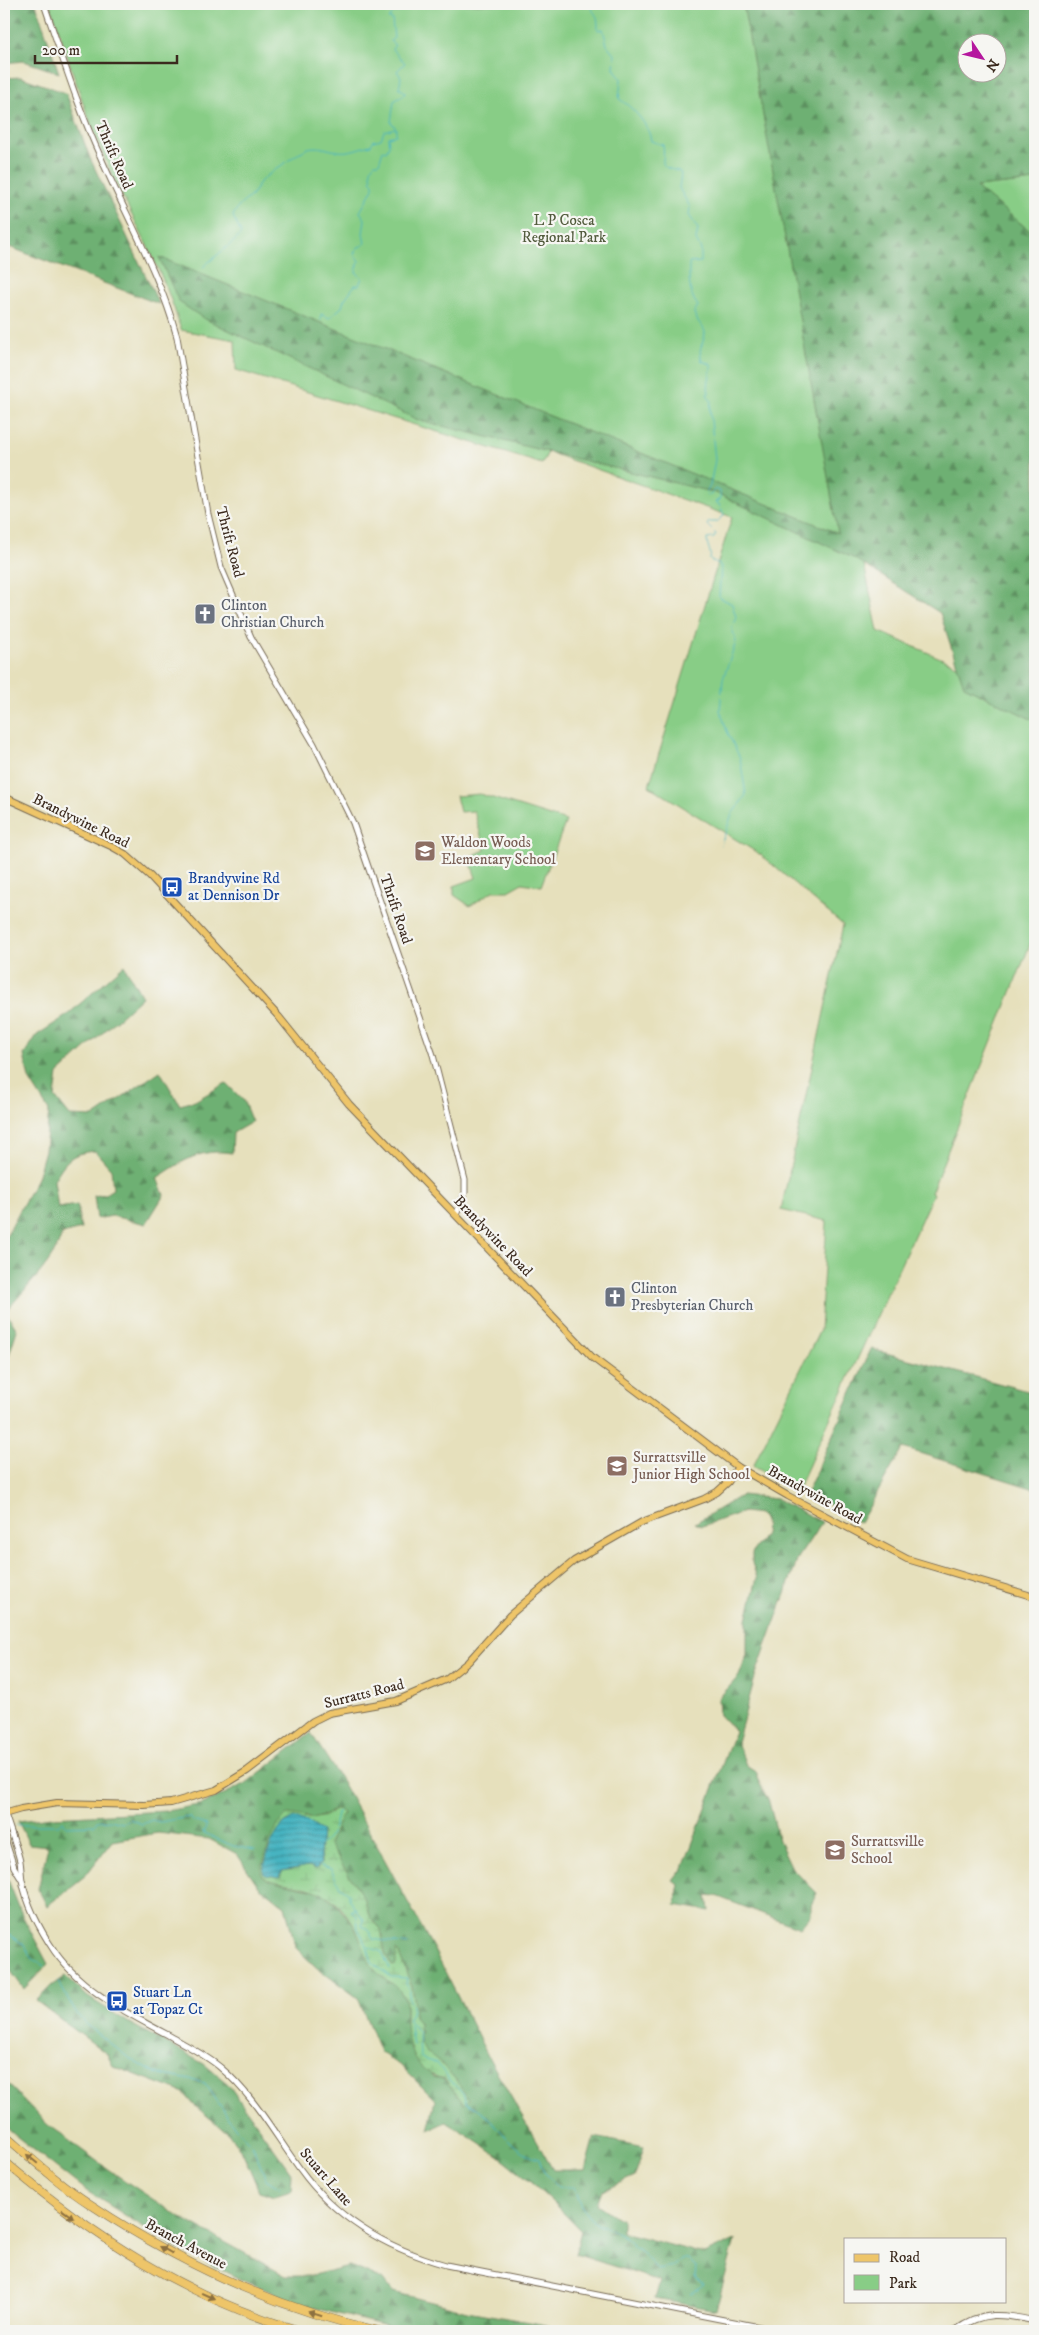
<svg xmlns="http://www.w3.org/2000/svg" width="1039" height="2335" font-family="'IM FELL DW Pica',serif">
	<defs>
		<pattern id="forest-firs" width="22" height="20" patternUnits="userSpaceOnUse" patternTransform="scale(1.25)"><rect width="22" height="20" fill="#6eb073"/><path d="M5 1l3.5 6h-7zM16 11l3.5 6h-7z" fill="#5c8f5e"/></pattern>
		<pattern id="wetland-marsh" width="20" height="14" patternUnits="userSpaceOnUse" patternTransform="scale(1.25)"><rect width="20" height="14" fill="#88cd86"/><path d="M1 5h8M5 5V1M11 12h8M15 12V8" fill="none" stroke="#76b073"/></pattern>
		<pattern id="water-rules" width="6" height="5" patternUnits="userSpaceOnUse" patternTransform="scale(1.25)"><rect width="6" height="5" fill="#46b4c1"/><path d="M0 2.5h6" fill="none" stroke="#3c939c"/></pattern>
	</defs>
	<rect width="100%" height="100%" fill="#f6f6f2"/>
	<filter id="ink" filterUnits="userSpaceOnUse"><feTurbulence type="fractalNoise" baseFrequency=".02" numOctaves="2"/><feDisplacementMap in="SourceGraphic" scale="10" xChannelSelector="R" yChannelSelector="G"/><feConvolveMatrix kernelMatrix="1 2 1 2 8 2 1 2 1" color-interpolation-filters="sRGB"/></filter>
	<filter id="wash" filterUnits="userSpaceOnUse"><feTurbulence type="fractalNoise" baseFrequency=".0096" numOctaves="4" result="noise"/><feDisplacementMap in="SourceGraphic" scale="20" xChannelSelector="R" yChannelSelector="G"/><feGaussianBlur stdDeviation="1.12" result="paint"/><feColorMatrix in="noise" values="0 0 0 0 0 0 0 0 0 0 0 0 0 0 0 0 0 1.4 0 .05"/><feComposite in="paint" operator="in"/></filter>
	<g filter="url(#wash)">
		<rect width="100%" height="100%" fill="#e6e0bc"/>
		<g fill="#88cd86" stroke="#627c52">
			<path d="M50 4H747L878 631 1035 699V932L931 1193 933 1194 797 1491 753 1466 820 1330 827 1221 781 1210 843 925 761 855 649 786 732 517 548 452 542 464 236 370 235 340 181 330C165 273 134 223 110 170 85 116 69 59 50 4Z"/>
			<polygon points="1035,181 1035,235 975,187"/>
			<polygon points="480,794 566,821 541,886 522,883 508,891 493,891 470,906 454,895 454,886 476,878 469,857 485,850 474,811 460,812 456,796"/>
		</g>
		<g fill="url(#forest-firs)" stroke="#546d48" fill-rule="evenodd">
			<polygon points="4,4 36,4 59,73 24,61 4,63"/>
			<path d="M743 4H1035V181L976 187 1035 235V721L964 686 940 613 855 559 716 493 418 420 203 318 179 302 159 257 838 533ZM966 42H996V72H966Z"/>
			<polygon points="21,77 66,93 90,158 159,304 4,245 4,121 7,120 4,106 4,78"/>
			<path d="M124 965 142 997 58 1074 55 1097 70 1116 93 1117 160 1071 180 1105 195 1101 226 1083 243 1100 252 1122 233 1133 232 1153C200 1148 183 1161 157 1178L164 1195 146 1224 112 1216 97 1219 94 1196 105 1194 113 1189 111 1169 95 1151C71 1153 66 1160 54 1180L58 1208 77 1205 81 1229 62 1234C52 1266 26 1286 6 1312L17 1330 8 1358 4 1437V1240L37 1178 45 1150 49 1111 29 1079 24 1055 37 1035 66 1016Z"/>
			<polygon points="871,1349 1035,1393 1035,1489 903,1448 860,1523 807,1492"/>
			<polygon points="742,1495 776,1499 822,1522 798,1558 756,1674 737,1742 746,1765 757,1772 757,1778 769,1802 779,1841 792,1868 817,1893 811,1905 811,1915 800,1928 716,1896 707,1895 709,1911 675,1905 680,1885 673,1881 683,1868 735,1731 719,1714 718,1699 739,1676 747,1655 747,1619 757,1578 752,1563 752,1553 765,1534 766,1525 760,1514 744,1512 702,1526 695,1523"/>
			<path d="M311 1733 341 1780 433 1948 490 2060 553 2170H585L594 2137 644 2147 635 2176 602 2191 597 2204 622 2221V2232L704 2254 735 2240 716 2310 655 2299 660 2281 575 2254 581 2231C540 2188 498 2151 446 2122L428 2130 435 2100 402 2067 380 2052 358 1998 317 1968 296 1948 285 1906 259 1887 237 1854 209 1839 158 1833 112 1841 86 1875 47 1906 38 1889 48 1846 29 1844 18 1821 52 1817 166 1811 203 1804 245 1784ZM337 1809 343 1813 329 1844 365 1900 369 1916 381 1929 385 1954 392 1966 396 1965 399 1954 412 1987 415 2005 414 2017 419 2023 420 2042 425 2052 440 2062 456 2080 464 2104 445 2079 433 2077 406 2021V2002L399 1988 374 1969 353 1924 338 1906 323 1892 269 1880 261 1875 273 1837 306 1816 314 1819Z"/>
			<polygon points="4,1870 23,1917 48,1964 24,1989 4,1962"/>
			<polygon points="65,1976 88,1997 131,2024 204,2064 228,2084 292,2174 291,2191 275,2196 259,2191 243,2153 227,2132 195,2106 184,2093 113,2066 107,2054 36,2001 51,1986"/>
			<polygon points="4,2080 48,2125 109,2170 178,2216 286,2276 309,2276 349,2266 384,2280 393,2292 467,2311 546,2325 566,2331 406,2331 303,2305 240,2279 182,2251 85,2190 11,2132 4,2125"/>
		</g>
		<path fill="url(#wetland-marsh)" stroke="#627c52" fill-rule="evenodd" d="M338 1809 343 1813 329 1844 365 1900 369 1916 381 1929 385 1954 392 1966 396 1965V1950L399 1954 412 1987 415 2005 414 2017 419 2023 420 2042 425 2051 440 2062 456 2080 469 2100 464 2104 445 2079C416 2074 406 2047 406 2019 406 2013 407 2006 405 2000 399 1983 384 1981 374 1969 364 1955 361 1938 353 1924 329 1885 307 1889 269 1880L261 1875C261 1864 276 1820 286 1816 296 1811 307 1821 316 1818 323 1817 331 1812 338 1809ZM287 1821 322 1841 320 1845 321 1863 282 1871 264 1864 277 1833Z"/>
		<path fill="url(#water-rules)" stroke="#406f70" d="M294 1818 307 1821 322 1831 320 1856 321 1863 316 1869 309 1866 282 1871 280 1877 266 1875 263 1873C266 1854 275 1825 294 1818Z"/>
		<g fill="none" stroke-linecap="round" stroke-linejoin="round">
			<g stroke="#46b4c1" stroke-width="1">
				<path d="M589 4C596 18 598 12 598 30L603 29 607 45 615 55 614 68 621 79 619 99C633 107 649 125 651 141L663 145C666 163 655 167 679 171L681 174 679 188 690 207 689 215 698 229 696 240 701 250V262L689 263C689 278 688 293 698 306L694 312C695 321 705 327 705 333 704 345 697 347 702 361L711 364C712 375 706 382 709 393L707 394 711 401 710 410 715 460 710 486 706 493 709 496 715 489 720 491V500L715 502 719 504 724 515 717 522H709L707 525 716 534 714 538 707 539C707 547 712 552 710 560L720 565 721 568 719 597 732 604 736 617 732 628 736 642 723 679 720 710 727 731 740 758 746 795 732 814 721 845"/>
				<path d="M203 267 239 237 241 233 233 216C239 203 244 203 253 194 256 190 257 184 261 181 264 177 304 149 308 148 320 145 327 150 338 151 350 153 360 147 371 145L373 141 381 139 384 131 395 128"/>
				<path d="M321 320V314L329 318 342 307 344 300 355 285H359L362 278 356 272 359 261 354 254 357 248 365 244 363 234 365 219 360 212 373 188V183L370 180 372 178C370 173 370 167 375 163H379L383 150 386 151 389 146 388 137 396 135V128L391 122 394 101 404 95 405 92 399 88 401 77 397 71 405 63 392 49 395 45 390 41 394 38 392 19H388L395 12H401L402 6 397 4"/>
				<polyline points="16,1825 58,1825 63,1821 66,1826 94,1825 97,1821 110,1820 122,1823 129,1819 142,1824 152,1820 160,1822 189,1817 192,1821 207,1825 203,1832 206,1834 233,1846 255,1850"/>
				<path d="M320 1845C332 1838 335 1826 337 1813L339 1811"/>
				<polyline points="320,1865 331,1869 340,1887 349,1893 349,1900 364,1920 362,1926 368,1929 373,1939 408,1945"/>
				<path d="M357 1908 351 1911 357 1916 358 1929 367 1945 372 1962 391 1977 407 1978 406 1984 410 1990 409 1999 413 2005 412 2013 408 2019 419 2033 420 2057 425 2060 437 2063 450 2081 463 2093 466 2103C498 2115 504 2149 539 2159L544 2172 558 2187H574C578 2201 586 2220 601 2226 613 2231 623 2233 632 2243L633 2247 639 2250 658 2270 673 2267 682 2259H688L696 2267 695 2278 704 2284 691 2293"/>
				<polyline points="4,1927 8,1934 23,1944 33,1959 44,1966"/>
				<polyline points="369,1947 382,1952 390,1969"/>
				<polyline points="58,1981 76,2013 85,2023 131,2060 155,2073 205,2083 235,2127 252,2145 266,2179 280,2188"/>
				<polyline points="410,2025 413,2046"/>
			</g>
		</g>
	</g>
	<g filter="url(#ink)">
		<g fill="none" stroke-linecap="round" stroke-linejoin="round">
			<g stroke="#776a55" stroke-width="7">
				<g id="minor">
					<path d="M44 4C62 56 78 108 101 158 127 218 160 274 177 337L208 514 221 567 251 637 314 744 353 823 433 1055 465 1180V1193L456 1215"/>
					<path d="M5 1814C10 1830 16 1845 20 1861 21 1867 21 1874 22 1880 27 1905 40 1930 55 1952 83 1991 128 2014 170 2036 187 2046 206 2055 221 2068 254 2096 275 2135 300 2169 336 2219 388 2249 446 2265L780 2331"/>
					<polyline points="4,1836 14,1867 20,1877"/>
					<path d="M954 2331C984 2310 1002 2314 1035 2321"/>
				</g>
			</g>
			<g stroke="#776a55" stroke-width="8">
				<g id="major">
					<polyline points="4,797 111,846 125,854 150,876 279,1017 349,1104 593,1358 738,1467 788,1496 907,1559 1035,1597"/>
					<polyline points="4,1814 21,1809 57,1803 144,1805 171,1803 216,1790 247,1771 313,1721 329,1713 396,1701 447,1679 468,1662 510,1615 574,1561 642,1522 704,1499 717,1492 728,1482 738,1467"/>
				</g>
			</g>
			<g stroke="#776a55" stroke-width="9">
				<g id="highway">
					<path d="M4 2135C32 2159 59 2184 90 2204 179 2263 274 2308 379 2331"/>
					<path d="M4 2161C92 2236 188 2299 301 2331"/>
				</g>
			</g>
			<use href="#minor" stroke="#fff" stroke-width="5"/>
			<use href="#major" stroke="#eec569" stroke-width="6"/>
			<use href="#highway" stroke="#eec569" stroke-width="8"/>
		</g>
		<defs><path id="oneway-solid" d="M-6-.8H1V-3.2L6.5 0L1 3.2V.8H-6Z" transform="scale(1.25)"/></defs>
		<g fill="#8c7040">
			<use href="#oneway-solid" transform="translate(32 2159) rotate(-140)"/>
			<use href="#oneway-solid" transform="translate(68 2214) rotate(36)"/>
			<use href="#oneway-solid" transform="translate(166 2250) rotate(-150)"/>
			<use href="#oneway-solid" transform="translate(208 2296) rotate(24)"/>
			<use href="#oneway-solid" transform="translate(315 2314) rotate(-163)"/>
		</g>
	</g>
	<defs>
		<g id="church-square" transform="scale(1.125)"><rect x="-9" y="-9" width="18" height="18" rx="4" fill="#6b7280" stroke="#f6f6f2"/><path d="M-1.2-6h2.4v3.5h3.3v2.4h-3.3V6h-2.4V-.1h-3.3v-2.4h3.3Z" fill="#fff"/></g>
		<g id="school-square" transform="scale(1.125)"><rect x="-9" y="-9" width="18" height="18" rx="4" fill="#8d6e63" stroke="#f6f6f2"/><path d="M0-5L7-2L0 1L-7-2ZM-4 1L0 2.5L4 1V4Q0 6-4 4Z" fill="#fff"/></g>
		<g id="bus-square" transform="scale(1.125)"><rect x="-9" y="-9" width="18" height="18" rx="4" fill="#1a4fb4" stroke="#f6f6f2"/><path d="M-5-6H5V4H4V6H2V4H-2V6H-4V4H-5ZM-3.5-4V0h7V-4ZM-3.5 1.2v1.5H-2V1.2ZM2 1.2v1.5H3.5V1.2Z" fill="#fff"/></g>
	</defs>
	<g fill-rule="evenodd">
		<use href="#church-square" x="205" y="614"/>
		<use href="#school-square" x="425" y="851"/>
		<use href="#bus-square" x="172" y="887"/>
		<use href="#church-square" x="615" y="1297"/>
		<use href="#school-square" x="617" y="1466"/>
		<use href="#school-square" x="835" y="1850"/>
		<use href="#bus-square" x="117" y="2001"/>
	</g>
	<g text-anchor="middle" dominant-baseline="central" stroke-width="4.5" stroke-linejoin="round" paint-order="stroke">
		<g font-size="15" fill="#3b2a1e" stroke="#f6f6f2">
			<text transform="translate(114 155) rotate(66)">Thrift Road</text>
			<text transform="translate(230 542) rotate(75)">Thrift Road</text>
			<text transform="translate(81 821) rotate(26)">Brandywine Road</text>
			<text transform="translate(396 909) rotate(71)">Thrift Road</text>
			<text transform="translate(493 1236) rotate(46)">Brandywine Road</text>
			<text transform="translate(815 1495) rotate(29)">Brandywine Road</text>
			<text transform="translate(364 1694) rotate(-14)">Surratts Road</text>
			<text transform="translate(326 2177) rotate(49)">Stuart Lane</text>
			<text transform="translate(186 2244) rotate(28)">Branch Avenue</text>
		</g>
		<g font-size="15" fill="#525b3d" stroke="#f6f6f2">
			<text x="564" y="220">L P Cosca<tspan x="564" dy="17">Regional Park</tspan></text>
		</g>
		<g font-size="15" fill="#5b616d" stroke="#f6f6f2" text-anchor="start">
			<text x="221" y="605">Clinton<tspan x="221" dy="17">Christian Church</tspan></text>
			<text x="631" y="1288">Clinton<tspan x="631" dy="17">Presbyterian Church</tspan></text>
		</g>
		<g font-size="15" fill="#785e54" stroke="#f6f6f2" text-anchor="start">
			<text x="441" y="842">Waldon Woods<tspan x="441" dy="17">Elementary School</tspan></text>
			<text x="633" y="1457">Surrattsville<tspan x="633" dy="17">Junior High School</tspan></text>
			<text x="851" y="1841">Surrattsville<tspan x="851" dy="17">School</tspan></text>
		</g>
		<g font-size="15" fill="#164399" stroke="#f6f6f2" text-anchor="start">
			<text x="188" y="878">Brandywine Rd<tspan x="188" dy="17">at Dennison Dr</tspan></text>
			<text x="133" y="1992">Stuart Ln<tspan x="133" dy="17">at Topaz Ct</tspan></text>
		</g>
	</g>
	<rect width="1039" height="2335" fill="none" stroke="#f6f6f2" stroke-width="20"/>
	<rect x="844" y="2238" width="162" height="65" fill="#f6f6f2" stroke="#aba49d"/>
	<rect x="854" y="2254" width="25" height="8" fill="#eec569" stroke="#aba49d"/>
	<text x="889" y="2262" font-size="15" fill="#3b2a1e">Road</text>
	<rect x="854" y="2275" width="25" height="15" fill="#88cd86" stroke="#aba49d"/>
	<text x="889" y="2288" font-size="15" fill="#3b2a1e">Park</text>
	<g transform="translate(982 58) rotate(125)"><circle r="24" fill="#f6f6f2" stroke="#aba49d"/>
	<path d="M0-4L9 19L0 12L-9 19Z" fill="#b5179e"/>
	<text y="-8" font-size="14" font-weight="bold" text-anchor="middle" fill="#3b2a1e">N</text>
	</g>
	<path d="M35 55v8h142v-8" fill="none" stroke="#3b2a1e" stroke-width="2.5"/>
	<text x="42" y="55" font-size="15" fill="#3b2a1e" stroke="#f6f6f2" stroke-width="4" paint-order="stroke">200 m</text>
</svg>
